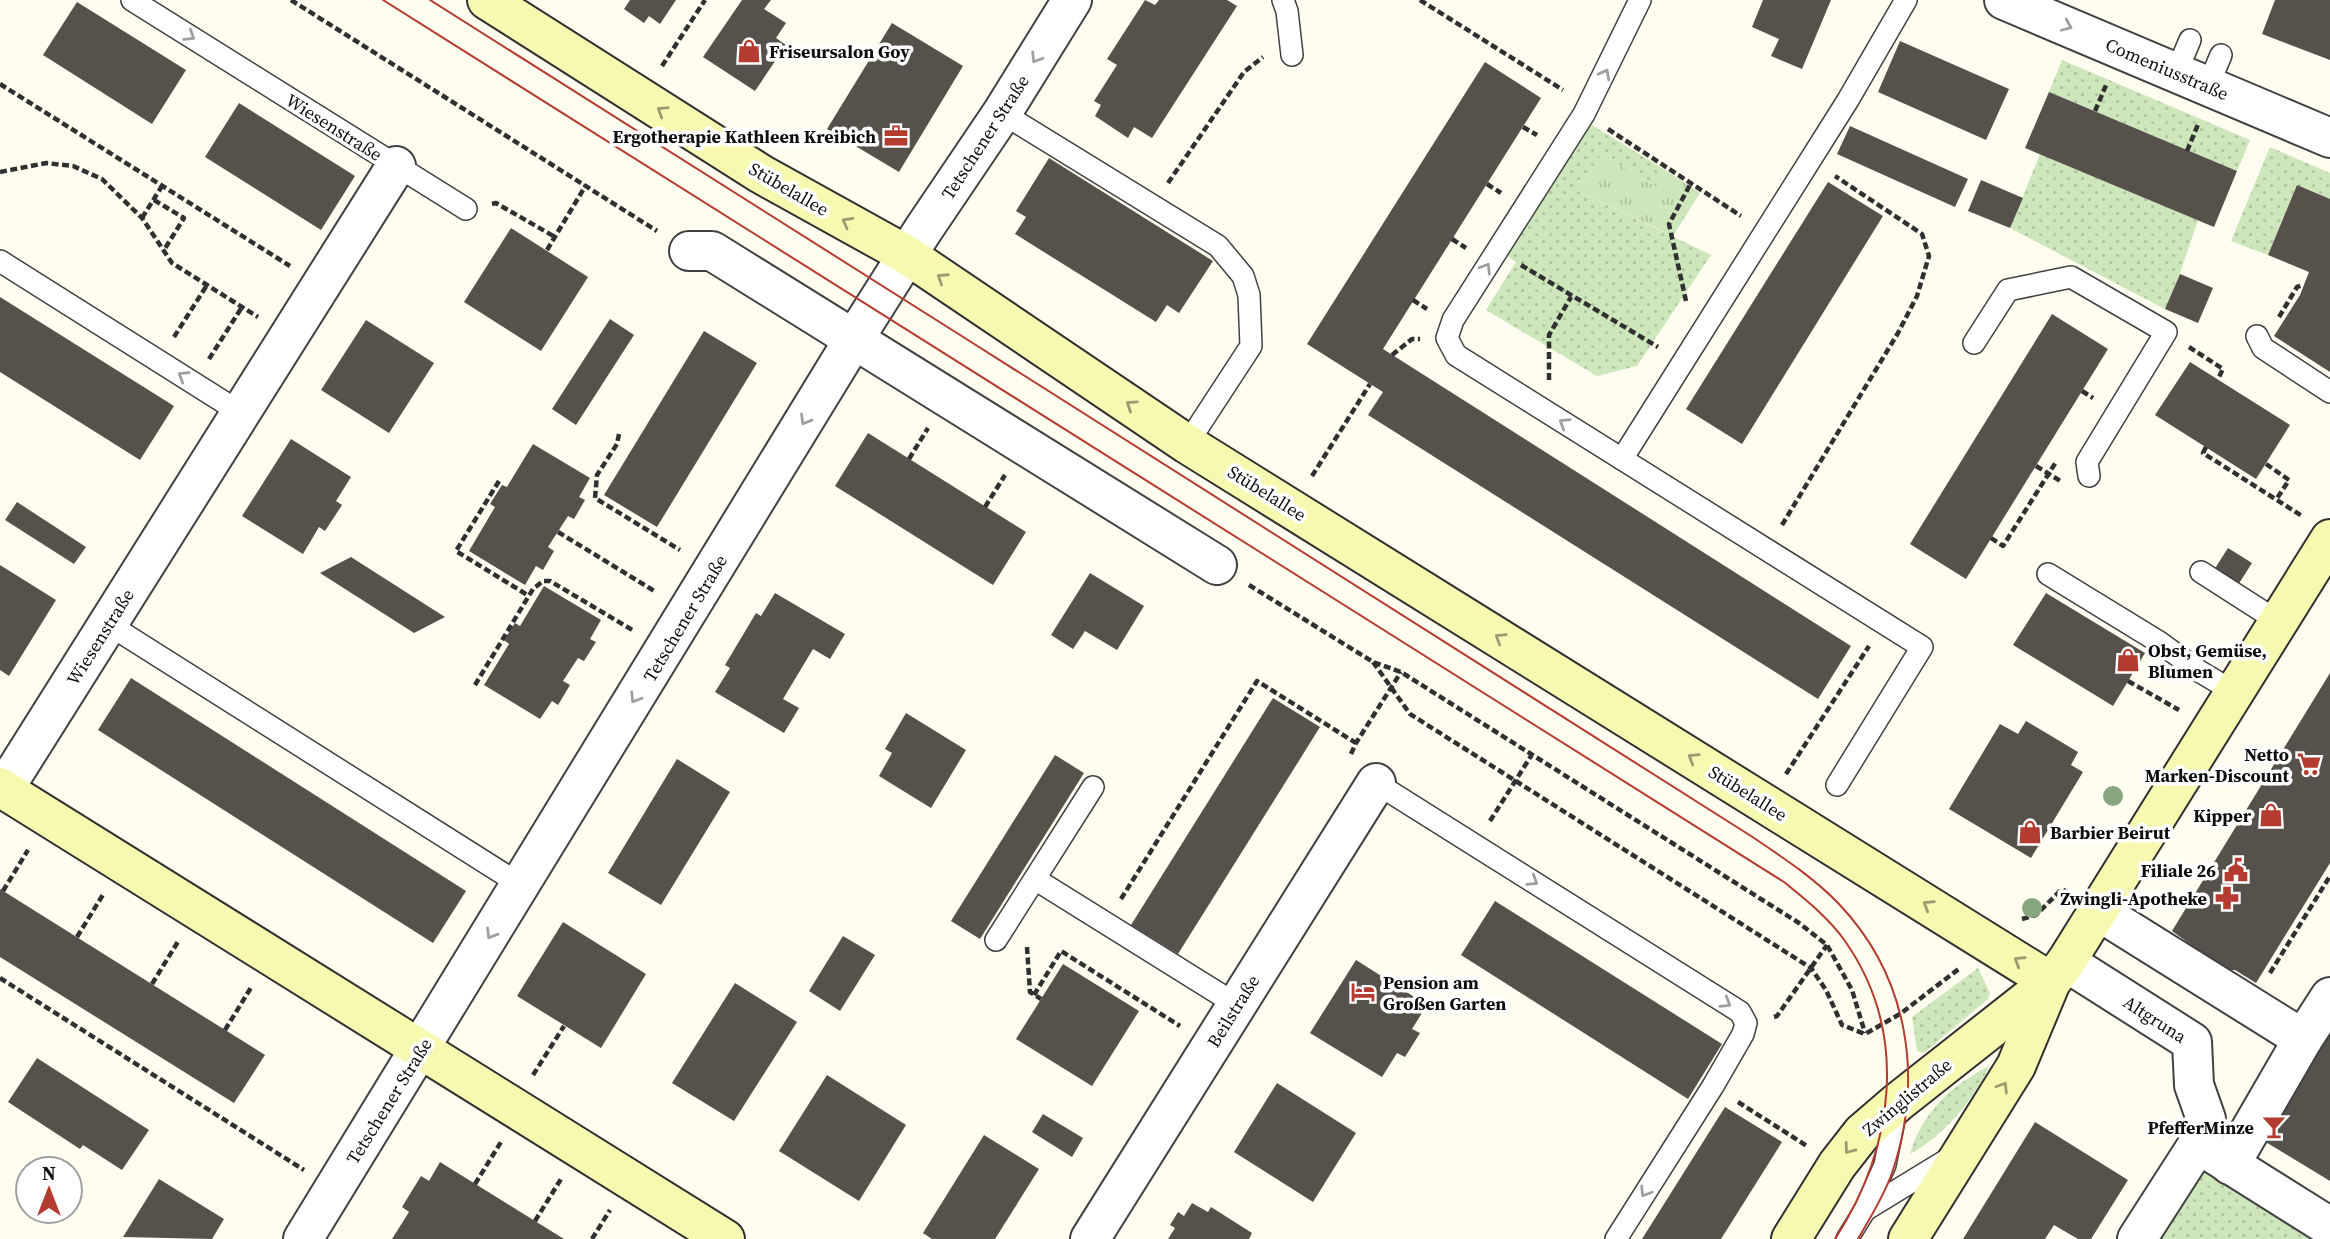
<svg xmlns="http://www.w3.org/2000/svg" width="2330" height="1239" font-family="'Source Serif 4',serif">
	<defs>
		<pattern id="grass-dots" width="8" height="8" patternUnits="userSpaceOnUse" patternTransform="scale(1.75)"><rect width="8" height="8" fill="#cde6bc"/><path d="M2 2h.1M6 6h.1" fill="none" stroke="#afc4a0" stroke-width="1.8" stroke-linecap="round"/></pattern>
		<pattern id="park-tufts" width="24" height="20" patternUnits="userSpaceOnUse" patternTransform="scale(1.75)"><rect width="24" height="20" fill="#cde6bc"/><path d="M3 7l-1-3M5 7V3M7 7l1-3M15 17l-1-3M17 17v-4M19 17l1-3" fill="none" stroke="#afc4a0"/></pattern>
	</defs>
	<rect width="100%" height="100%" fill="#fefdf0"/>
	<g fill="url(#grass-dots)">
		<polygon points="2062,60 2250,140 2237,171 2049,92"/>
		<polygon points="1587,122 1667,171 1656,187 1602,154 1578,191 1711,255 1637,366 1597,376 1486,310 1516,262 1506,255"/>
		<polygon points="2270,147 2330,173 2330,199 2297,185 2268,255 2231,241"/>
		<polygon points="2040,154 2198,220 2180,273 2165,309 2010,228"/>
		<polygon points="1978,968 1990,993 1988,999 1924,1053 1917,1051 1912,1017"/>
		<path d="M1989 1066C1976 1098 1941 1138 1910 1154 1922 1112 1951 1086 1989 1066Z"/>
		<polygon points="2203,1164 2324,1239 2149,1239"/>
	</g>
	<polygon fill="url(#park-tufts)" points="1602,154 1656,187 1667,171 1700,193 1673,236 1578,191"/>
	<g fill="#56514b">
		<polygon points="630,0 676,0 660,24 649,16 644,23 624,9"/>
		<polygon points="742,0 771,0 764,9 786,23 776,38 786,45 755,91 703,57"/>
		<polygon points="1145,0 1155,5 1159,0 1227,0 1237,6 1152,138 1134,127 1128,138 1095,116 1101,105 1094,101 1117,65 1107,59"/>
		<polygon points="1763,0 1831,0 1802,69 1771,56 1779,39 1752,27"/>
		<polygon points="2275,0 2330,0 2330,60 2262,34"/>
		<polygon points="77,2 186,70 152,124 43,55"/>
		<polygon points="892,23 963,66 899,172 827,129"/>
		<polygon points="1900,41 2009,89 1986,140 1878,92"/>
		<polygon points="1485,62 1541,98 1383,349 1851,646 1818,699 1368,415 1383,392 1307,344"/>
		<polygon points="2049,92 2237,171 2214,227 2025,148"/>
		<polygon points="239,103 355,176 321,230 205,157"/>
		<polygon points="1850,126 1968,179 1955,207 1837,154"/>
		<polygon points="1049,158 1213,261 1179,313 1167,305 1156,322 1015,234 1026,217 1016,211"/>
		<polygon points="1981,180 2023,198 2010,228 1968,211"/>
		<polygon points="1828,182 1883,216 1742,444 1686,409"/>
		<polygon points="2297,185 2330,199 2330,372 2274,336 2300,295 2309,272 2268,255"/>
		<polygon points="511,228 588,277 541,351 464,302"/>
		<polygon points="2180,274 2213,288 2198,323 2165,309"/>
		<polygon points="0,297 174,406 140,460 0,372"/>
		<polygon points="2052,314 2108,349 1966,579 1910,544"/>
		<polygon points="610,319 634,335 576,425 552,409"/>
		<polygon points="366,320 434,363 389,433 321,390"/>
		<polygon points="704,331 757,363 657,527 604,495"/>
		<polygon points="2190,362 2290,425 2256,479 2155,415"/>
		<polygon points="868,433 1026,532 993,585 835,486"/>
		<polygon points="291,439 351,477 336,501 342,505 325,531 319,527 303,554 242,516"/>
		<polygon points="533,444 590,478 579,497 585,500 574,519 568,516 548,547 554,551 543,570 536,566 525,585 469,551 495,507 490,504 502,485 507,487"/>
		<polygon points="17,502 86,547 74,564 5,520"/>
		<polygon points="2228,548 2252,563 2238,585 2214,570"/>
		<polygon points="351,557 445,617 414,633 320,573"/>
		<polygon points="0,565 56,600 9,676 0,670"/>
		<polygon points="1090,573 1144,606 1117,650 1085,631 1073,649 1051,635"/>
		<polygon points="544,586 601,620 590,639 596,642 584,661 578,658 563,681 570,685 558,705 552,701 540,719 484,685 509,644 504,640 515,623 520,626"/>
		<polygon points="775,593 845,634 830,659 813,649 783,699 799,708 784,733 715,692 730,668 725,665 756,613 761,616"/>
		<polygon points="2046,593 2145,653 2113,706 2013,645"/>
		<polygon points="2330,673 2330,863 2256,983 2235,970 2223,970 2201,957 2194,947 2172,931"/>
		<polygon points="131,678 466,891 433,943 98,730"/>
		<polygon points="1273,698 1320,727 1178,954 1131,925"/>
		<polygon points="906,713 966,750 931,808 879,776 892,753 885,749"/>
		<polygon points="2026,721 2078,752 2071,765 2083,772 2031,858 1949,809 2000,724 2018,734"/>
		<polygon points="1055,755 1084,773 980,939 951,921"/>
		<polygon points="677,759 730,792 661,905 608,873"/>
		<polygon points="0,889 265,1055 234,1103 0,957"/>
		<polygon points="1495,901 1722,1044 1688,1099 1461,955"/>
		<polygon points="563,922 646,974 601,1048 517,996"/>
		<polygon points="843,936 875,955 840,1011 809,991"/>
		<polygon points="1356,960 1427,1005 1412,1029 1420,1033 1405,1057 1397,1053 1382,1077 1310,1033"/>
		<polygon points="1063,964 1139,1011 1092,1086 1016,1039"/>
		<polygon points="735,983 797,1022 734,1121 672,1083"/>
		<polygon points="2330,1023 2330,1181 2259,1138"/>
		<polygon points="37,1058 149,1130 122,1170 83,1145 80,1149 8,1102"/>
		<polygon points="827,1075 906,1125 859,1201 779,1151"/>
		<polygon points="1277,1083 1356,1133 1313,1202 1234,1152"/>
		<polygon points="1725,1107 1782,1142 1721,1239 1642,1239"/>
		<polygon points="1043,1114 1083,1138 1072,1157 1032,1132"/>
		<polygon points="2035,1122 2128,1180 2091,1239 2078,1239 2054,1225 2045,1239 1963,1239"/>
		<polygon points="984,1135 1039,1169 995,1239 932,1239 923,1233"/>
		<polygon points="440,1162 535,1221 564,1239 392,1239 409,1212 402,1207 421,1176 429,1181"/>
		<polygon points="159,1179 224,1219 212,1239 123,1237"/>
		<polygon points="1192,1203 1208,1212 1211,1207 1252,1233 1249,1239 1168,1239 1175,1228 1170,1225 1178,1212 1184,1216"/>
	</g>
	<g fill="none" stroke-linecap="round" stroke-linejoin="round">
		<g stroke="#414141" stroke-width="24">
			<g id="lane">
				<polyline points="132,0 466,209"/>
				<polyline points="1283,0 1287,11 1292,55"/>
				<polyline points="1640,0 1584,114 1453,320 1447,338 1456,355 1922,647 1837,785"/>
				<polyline points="2176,73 2190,40"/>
				<polyline points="2208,86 2221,55"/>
				<polyline points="1002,113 1218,246 1243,276 1249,295 1251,346 1187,444"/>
				<polyline points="0,261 241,413"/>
				<polyline points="2257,336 2263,348 2330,392"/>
				<polyline points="1974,343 2008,290 2071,277 2166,332 2087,462 2089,476"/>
				<polyline points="1622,459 1848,100 1906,0"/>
				<polyline points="2201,572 2279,622"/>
				<polyline points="2048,574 2159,642 2199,671 2234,692"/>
				<polyline points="108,624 521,885"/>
				<polyline points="1376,783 1740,1012 1746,1023 1743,1034 1713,1086 1616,1239"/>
				<polyline points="1035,879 1237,1005"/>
				<polyline points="996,940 1093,787"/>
				<polyline points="1865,1210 1950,1158"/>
				<polyline points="1847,1239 1865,1210 1885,1165 1897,1105"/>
			</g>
		</g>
		<g stroke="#414141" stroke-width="42">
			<g id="street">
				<polyline points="2004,0 2330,138"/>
				<polyline points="689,251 712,251 1217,565"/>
				<polyline points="4,789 396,166"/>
				<polyline points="2098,911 2303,1039 2330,997"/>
				<polyline points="2066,962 2192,1042 2194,1085 2206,1119 2198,1144 2137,1239"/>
				<polyline points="2198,1144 2330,1227"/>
				<polyline points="2230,1165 2303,1039"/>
				<polyline points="303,1239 854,339 923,230 1002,113 1072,0"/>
				<polyline points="1090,1239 1376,783"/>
			</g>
		</g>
		<g stroke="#303030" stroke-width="42">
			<g id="secondary">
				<polyline points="487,0 761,174 907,255 1187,444 2051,982"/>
				<polyline points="0,787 725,1239"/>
				<polyline points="1791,1239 1837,1165 1862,1133 1898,1102 2049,983"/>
				<polyline points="1908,1239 2016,1066 2051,982 2066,962 2330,539"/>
			</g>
		</g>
		<g stroke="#303030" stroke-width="4.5" stroke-dasharray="7 3.5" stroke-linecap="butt">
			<polyline points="291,0 657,231"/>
			<polyline points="1420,0 1563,90"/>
			<polyline points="662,66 705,0"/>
			<polyline points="0,84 290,266"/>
			<polyline points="2095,111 2107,83"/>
			<polyline points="1523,127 1537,135"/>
			<polyline points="1608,129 1741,216"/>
			<polyline points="2187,151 2199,122"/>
			<polyline points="0,172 46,163 73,166 102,179 142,218 172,263 258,317"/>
			<polyline points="1168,183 1244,72 1263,57"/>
			<polyline points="1487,184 1501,193"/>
			<polyline points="154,200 184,218 164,250"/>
			<polyline points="492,204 496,203 555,237"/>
			<polyline points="142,218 162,186"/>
			<polyline points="1452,239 1466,248"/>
			<polyline points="547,250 586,185"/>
			<polyline points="1521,265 1658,347"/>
			<polyline points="1413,300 1427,309"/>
			<polyline points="1686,301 1669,224 1691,183"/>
			<polyline points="2279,317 2297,287 2303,285"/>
			<polyline points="174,337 207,285"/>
			<polyline points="2189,347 2223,369 2218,379"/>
			<polyline points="1392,355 1412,339 1420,339"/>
			<polyline points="209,359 242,307"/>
			<polyline points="1549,380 1549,335 1571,297"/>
			<polyline points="2082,391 2093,398"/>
			<polyline points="619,434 617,444 597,475 595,498 680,550"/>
			<polyline points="2206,447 2203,453 2302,516"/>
			<polyline points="909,459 928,428"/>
			<polyline points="2266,464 2289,480 2276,500"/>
			<polyline points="2036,466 2062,482"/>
			<polyline points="1312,476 1370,384"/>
			<polyline points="499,481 456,551 529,596"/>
			<polyline points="985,507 1005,475"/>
			<polyline points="1782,525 1898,333 1917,296 1929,256 1922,234 1835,176"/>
			<polyline points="558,532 656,592"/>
			<polyline points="1991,538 2003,546 2056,462"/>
			<polyline points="1249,585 1373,662 1401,672 1799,923 1827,945 1852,990 1865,1033"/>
			<polyline points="1373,662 1410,714 1811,968 1826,990 1842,1025 1865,1034 1900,1014 1960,968"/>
			<polyline points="2128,681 2179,710"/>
			<polyline points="475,685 533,589 543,581 550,581 634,631"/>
			<polyline points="1351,754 1356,743 1401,672"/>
			<polyline points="1786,774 1869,646"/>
			<polyline points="1490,821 1531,756"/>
			<polyline points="3,891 28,850"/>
			<polyline points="1121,899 1257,681 1356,743"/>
			<polyline points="2022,919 2036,915 2062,889 2067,892"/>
			<polyline points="77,937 104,893"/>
			<polyline points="1027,947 1030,992 1041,999"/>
			<polyline points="2270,973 2330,876"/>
			<polyline points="0,978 304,1170"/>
			<polyline points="152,984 179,940"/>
			<polyline points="1034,995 1061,951 1180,1026"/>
			<polyline points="1774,1017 1777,1016 1827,945"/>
			<polyline points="225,1030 252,986"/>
			<polyline points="533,1075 564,1026"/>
			<polyline points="1738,1102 1807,1146"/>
			<polyline points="475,1184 501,1142"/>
			<polyline points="535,1221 561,1179"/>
			<polyline points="592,1239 610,1210"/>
		</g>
		<use href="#lane" stroke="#fff" stroke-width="21"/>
		<use href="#street" stroke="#fff" stroke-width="38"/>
		<use href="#secondary" stroke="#f8f9b1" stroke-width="38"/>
		<g stroke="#b43b30" stroke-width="2">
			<path d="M383 0 1784 882C1806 900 1829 918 1845 941 1910 1034 1894 1148 1835 1239"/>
			<path d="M430 0C871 278 1310 557 1751 836 1782 857 1813 877 1839 904 1909 978 1924 1078 1892 1173 1884 1196 1870 1218 1858 1239"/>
		</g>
	</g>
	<g fill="#88a77f">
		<circle cx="2113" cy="796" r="10"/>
		<circle cx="2032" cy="908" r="10"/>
	</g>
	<defs><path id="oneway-chevron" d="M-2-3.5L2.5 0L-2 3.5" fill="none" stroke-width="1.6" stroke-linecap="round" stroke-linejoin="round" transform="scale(1.75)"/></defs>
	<g stroke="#9f9f9f">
		<use href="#oneway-chevron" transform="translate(2067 26) rotate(23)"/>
		<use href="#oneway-chevron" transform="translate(190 36) rotate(32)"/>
		<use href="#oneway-chevron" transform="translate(1036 58) rotate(122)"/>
		<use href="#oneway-chevron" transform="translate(1605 74) rotate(-62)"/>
		<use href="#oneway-chevron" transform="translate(1486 268) rotate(-58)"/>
		<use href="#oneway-chevron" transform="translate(183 376) rotate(-148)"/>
		<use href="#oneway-chevron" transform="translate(805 420) rotate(121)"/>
		<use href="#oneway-chevron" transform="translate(1564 423) rotate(-148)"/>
		<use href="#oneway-chevron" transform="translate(635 698) rotate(122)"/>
		<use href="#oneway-chevron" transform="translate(1533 881) rotate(32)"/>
		<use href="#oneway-chevron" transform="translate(491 934) rotate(121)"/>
		<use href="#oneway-chevron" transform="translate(1726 1003) rotate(32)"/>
		<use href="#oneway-chevron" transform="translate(1645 1192) rotate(122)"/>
	</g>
	<g stroke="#9a9b70">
		<use href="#oneway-chevron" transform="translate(662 111) rotate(-148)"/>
		<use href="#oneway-chevron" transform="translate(847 222) rotate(-151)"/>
		<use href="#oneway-chevron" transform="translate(942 278) rotate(-147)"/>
		<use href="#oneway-chevron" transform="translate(1131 405) rotate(-146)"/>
		<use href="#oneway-chevron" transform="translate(1500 638) rotate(-148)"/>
		<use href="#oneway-chevron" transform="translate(1693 758) rotate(-148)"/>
		<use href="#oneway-chevron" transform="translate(1928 905) rotate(-148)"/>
		<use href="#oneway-chevron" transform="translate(2019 961) rotate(-148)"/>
		<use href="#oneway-chevron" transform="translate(2003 1087) rotate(-58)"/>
		<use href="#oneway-chevron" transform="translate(1849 1149) rotate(127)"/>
	</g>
	<defs>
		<g id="shop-bare" transform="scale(1.89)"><path d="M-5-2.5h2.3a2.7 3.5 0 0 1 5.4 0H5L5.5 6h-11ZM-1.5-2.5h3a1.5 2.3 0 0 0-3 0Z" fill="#b43b30" stroke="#fff" stroke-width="2.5" paint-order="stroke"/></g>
		<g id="office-bare" transform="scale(1.89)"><path d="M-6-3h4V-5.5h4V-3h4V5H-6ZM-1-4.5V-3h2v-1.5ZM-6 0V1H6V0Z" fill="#b43b30" stroke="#fff" stroke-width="2.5" paint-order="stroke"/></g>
		<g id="supermarket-bare" transform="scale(1.89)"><path d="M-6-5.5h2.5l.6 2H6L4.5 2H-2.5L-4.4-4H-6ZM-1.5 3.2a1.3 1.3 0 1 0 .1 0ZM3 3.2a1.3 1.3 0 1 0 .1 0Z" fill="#b43b30" stroke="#fff" stroke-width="2.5" paint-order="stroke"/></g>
		<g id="civic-bare" transform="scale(1.89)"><path d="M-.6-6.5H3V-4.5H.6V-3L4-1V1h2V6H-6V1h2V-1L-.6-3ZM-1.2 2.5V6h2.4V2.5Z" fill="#b43b30" stroke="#fff" stroke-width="2.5" paint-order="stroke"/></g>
		<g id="pharmacy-bare" transform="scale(1.89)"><path d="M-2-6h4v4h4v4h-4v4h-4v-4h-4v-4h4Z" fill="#b43b30" stroke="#fff" stroke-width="2.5" paint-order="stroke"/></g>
		<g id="hotel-bare" transform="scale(1.89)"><path d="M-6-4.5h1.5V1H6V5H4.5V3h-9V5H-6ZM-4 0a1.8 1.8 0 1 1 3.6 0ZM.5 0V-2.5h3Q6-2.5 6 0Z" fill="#b43b30" stroke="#fff" stroke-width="2.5" paint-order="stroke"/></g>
		<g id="bar-bare" transform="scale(1.89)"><path d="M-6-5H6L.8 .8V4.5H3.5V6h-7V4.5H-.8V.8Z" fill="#b43b30" stroke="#fff" stroke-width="2.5" paint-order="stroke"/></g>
	</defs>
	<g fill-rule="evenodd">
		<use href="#shop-bare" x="749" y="51"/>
		<use href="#office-bare" x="896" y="136"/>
		<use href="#shop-bare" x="2128" y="660"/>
		<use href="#supermarket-bare" x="2309" y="764"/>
		<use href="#shop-bare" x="2271" y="815"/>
		<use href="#shop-bare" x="2030" y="832"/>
		<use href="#civic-bare" x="2236" y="870"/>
		<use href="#pharmacy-bare" x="2227" y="898"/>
		<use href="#hotel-bare" x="1363" y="992"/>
		<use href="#bar-bare" x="2274" y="1127"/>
	</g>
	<g text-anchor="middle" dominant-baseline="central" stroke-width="7" stroke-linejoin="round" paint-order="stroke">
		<g font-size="18" font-weight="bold" fill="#0e0e0e" stroke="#fff" text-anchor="end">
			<text x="769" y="51" text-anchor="start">Friseursalon Goy</text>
			<text x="876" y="136">Ergotherapie Kathleen Kreibich</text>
			<text x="2148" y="650" text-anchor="start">Obst, Gemüse,<tspan x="2148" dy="21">Blumen</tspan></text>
			<text x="2289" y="754">Netto<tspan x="2289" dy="21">Marken-Discount</tspan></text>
			<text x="2251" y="815">Kipper</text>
			<text x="2050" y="832" text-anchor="start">Barbier Beirut</text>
			<text x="2216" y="870">Filiale 26</text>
			<text x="2207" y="898">Zwingli-Apotheke</text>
			<text x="1383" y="982" text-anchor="start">Pension am<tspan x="1383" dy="21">Großen Garten</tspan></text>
			<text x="2254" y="1127">PfefferMinze</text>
		</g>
		<g font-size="18" fill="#0e0e0e" stroke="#fff">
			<text transform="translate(2167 69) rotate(23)">Comeniusstraße</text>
			<text transform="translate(334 127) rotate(32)">Wiesenstraße</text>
			<text transform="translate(985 137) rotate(-57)">Tetschener Straße</text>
			<text transform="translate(789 189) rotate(30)">Stübelallee</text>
			<text transform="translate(1267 493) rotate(32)">Stübelallee</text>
			<text transform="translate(685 618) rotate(-59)">Tetschener Straße</text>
			<text transform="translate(100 637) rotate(-58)">Wiesenstraße</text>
			<text transform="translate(1748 793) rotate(32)">Stübelallee</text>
			<text transform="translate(1233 1011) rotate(-58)">Beilstraße</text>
			<text transform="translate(2155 1019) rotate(33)">Altgruna</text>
			<text transform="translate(1907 1097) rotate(-40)">Zwinglistraße</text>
			<text transform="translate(389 1101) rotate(-58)">Tetschener Straße</text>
		</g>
	</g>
	<g transform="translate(49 1190)"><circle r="33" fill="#ffffff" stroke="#9f9f9f" stroke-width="2"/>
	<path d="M0-5L12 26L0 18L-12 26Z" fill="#b43b30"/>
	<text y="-10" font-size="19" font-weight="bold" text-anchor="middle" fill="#0e0e0e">N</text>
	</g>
</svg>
